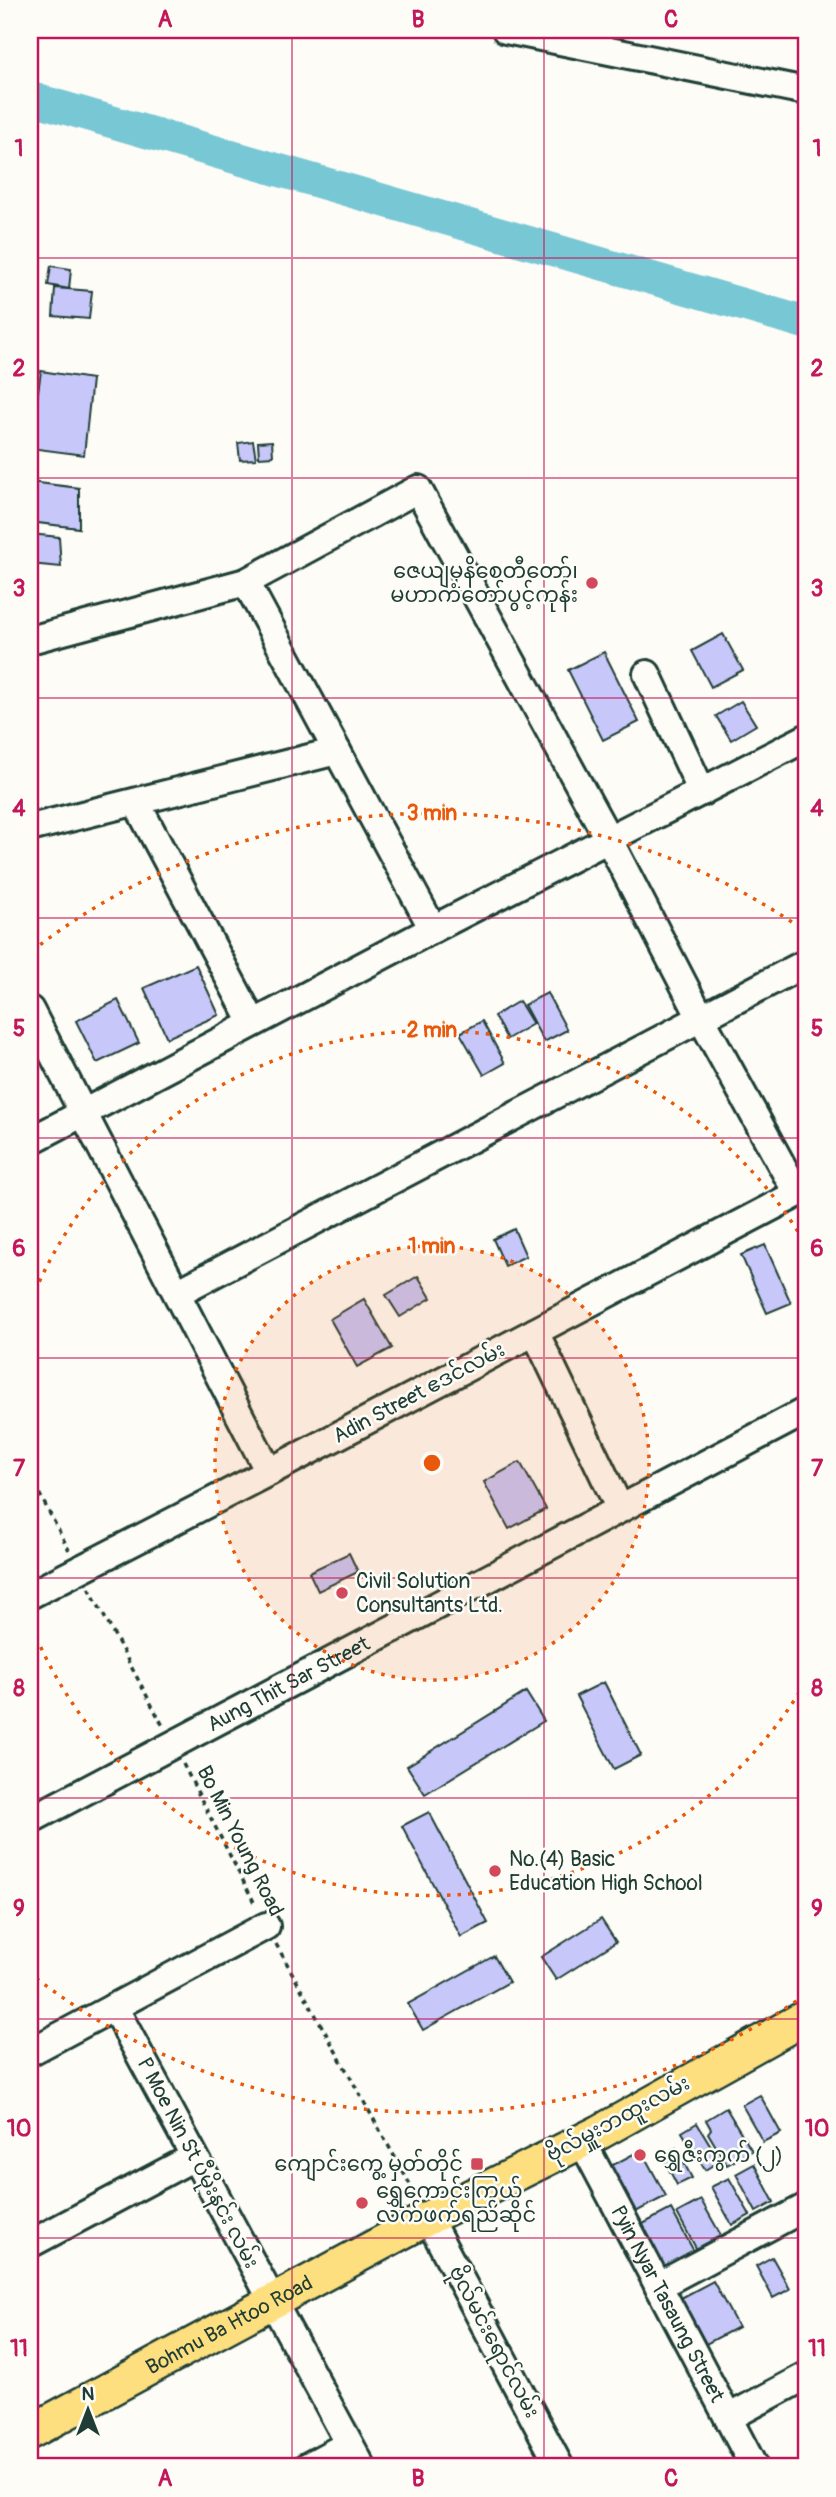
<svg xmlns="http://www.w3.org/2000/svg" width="836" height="2497" font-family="Pangolin,'Noto Sans Myanmar',sans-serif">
	<rect width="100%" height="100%" fill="#fdfcf7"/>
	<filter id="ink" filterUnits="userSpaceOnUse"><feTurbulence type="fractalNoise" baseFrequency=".0143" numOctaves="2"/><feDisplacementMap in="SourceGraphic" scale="14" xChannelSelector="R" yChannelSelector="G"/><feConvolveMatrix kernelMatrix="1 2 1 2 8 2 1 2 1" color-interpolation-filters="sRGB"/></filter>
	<g filter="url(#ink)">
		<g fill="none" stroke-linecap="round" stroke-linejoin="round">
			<polyline stroke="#78c7d4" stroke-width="33" points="30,98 806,323"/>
		</g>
		<g fill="#c8c7fa" stroke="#1f3d34" stroke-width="2">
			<polygon points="51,266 71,269 69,289 48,285"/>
			<polygon points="55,288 92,291 89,319 53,316"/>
			<polygon points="41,371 92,379 84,455 30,448"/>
			<polygon points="253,441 256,459 240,460 238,443"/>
			<polygon points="272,441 273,456 259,457 258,442"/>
			<polygon points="30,482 79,488 79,528 30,522"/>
			<polygon points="30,534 59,537 61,567 30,564"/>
			<polygon points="723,634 743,670 711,687 692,651"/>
			<polygon points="604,652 639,722 603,740 568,670"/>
			<polygon points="741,701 756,725 731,740 716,716"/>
			<polygon points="196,965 219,1015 167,1038 144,988"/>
			<polygon points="547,993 567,1030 544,1042 524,1005"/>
			<polygon points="118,1000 139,1043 97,1063 76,1021"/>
			<polygon points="519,1001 533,1024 507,1039 494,1016"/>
			<polygon points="482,1021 505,1063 484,1075 460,1033"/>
			<polygon points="514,1229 526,1256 505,1266 493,1239"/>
			<polygon points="765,1245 791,1303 767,1313 741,1255"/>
			<polygon points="418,1276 431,1298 400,1317 386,1295"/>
			<polygon points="364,1299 392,1348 357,1367 330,1319"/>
			<polygon points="520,1462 546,1509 509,1529 484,1482"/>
			<polygon points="349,1553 358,1572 318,1591 309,1572"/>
			<polygon points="604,1682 641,1755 614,1769 576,1696"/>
			<polygon points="526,1692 544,1721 425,1794 407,1766"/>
			<polygon points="429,1812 488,1923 461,1937 402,1826"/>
			<polygon points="601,1919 616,1942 556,1980 541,1957"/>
			<polygon points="494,1956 509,1982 423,2030 408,2004"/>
			<polygon points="760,2095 781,2133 763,2142 742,2105"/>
			<polygon points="726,2108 752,2151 727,2165 708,2133 711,2129 706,2120"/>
			<polygon points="697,2123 720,2161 705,2170 682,2132"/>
			<polygon points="676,2148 692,2178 677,2185 662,2156"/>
			<polygon points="641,2150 666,2196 634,2213 609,2167"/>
			<polygon points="754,2164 774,2202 756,2212 736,2174"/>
			<polygon points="729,2178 750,2215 732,2225 711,2187"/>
			<polygon points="701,2200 722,2237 697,2250 677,2213"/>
			<polygon points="671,2209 696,2255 664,2272 639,2226"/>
			<polygon points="772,2257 790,2289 773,2298 756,2266"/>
			<polygon points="713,2281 738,2327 706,2344 681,2298"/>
		</g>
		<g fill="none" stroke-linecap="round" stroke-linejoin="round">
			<g stroke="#1f3d34" stroke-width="32">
				<g id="minor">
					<polyline points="506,30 806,91"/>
					<polyline points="246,582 433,929"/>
					<polyline points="30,640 246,582 418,489 609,840 701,1018 797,1193"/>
					<polyline points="647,674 702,792"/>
					<polyline points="136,802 253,1023"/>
					<polyline points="30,828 337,751"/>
					<polyline points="30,1010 269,1472"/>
					<polyline points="30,1141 433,929 806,738"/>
					<polyline points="177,1293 806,963"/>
					<polyline points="535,1332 620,1509"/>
					<polyline points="30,1595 269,1472 806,1189"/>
					<path id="s1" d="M30 1820 806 1411"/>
					<polyline points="114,2007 362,2467"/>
					<polyline points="30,2052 266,1926"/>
					<path id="s2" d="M582 2141 754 2467"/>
					<polyline points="428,2218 560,2467"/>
					<polyline points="30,2244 194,2157"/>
					<polyline points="658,2286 806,2207"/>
					<polyline points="728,2418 806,2376"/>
					<polyline points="306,2467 349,2444"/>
				</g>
			</g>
			<g stroke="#1f3d34" stroke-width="38">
				<g id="major">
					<path id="s3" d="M30 2432 428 2218 600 2132 806 2017"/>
				</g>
			</g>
			<g stroke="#1f3d34" stroke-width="3.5" stroke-dasharray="5 5" stroke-linecap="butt">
				<polyline points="30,1476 69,1550"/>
				<polyline points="89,1588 163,1726"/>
				<polyline points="183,1764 256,1906"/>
				<polyline points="276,1944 417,2197"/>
			</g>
			<use href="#minor" stroke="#fdfcf7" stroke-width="26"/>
			<use href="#major" stroke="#fedf80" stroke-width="33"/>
		</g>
	</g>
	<path fill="none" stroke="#c2185b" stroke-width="2" stroke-opacity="0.55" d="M292 30V2467M544 30V2467M30 258H806M30 478H806M30 698H806M30 918H806M30 1138H806M30 1358H806M30 1578H806M30 1798H806M30 2019H806M30 2238H806"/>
	<circle cx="432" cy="1463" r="217" fill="#e8590c" fill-opacity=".12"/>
	<g fill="none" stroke="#e8590c" stroke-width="3.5" stroke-dasharray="3.5 7">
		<circle cx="432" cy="1463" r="217"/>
		<path d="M805 1683A433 433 0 0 1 31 1625M31 1301A433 433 0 0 1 805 1243"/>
		<path d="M805 1995A650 650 0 0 1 32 1975M32 951A650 650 0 0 1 805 931"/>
	</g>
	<g fill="#d1495b" stroke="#fdfcf7" stroke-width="2.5">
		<circle cx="592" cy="583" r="7"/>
		<circle cx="342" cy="1593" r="7"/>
		<circle cx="495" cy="1871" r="7"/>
		<circle cx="640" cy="2155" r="7"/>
		<rect x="470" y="2157" width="14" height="14" rx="3.5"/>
		<circle cx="362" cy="2203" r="7"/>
	</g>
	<g text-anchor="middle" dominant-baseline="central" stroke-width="5" stroke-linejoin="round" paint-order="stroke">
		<g font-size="21" fill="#1f3d34" stroke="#fdfcf7" text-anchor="start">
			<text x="578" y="571" text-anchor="end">ဇေယျမုနိစေတီတော်၊<tspan x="578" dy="24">မဟာကံတော်ပွင့်ကုန်း</tspan></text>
			<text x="356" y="1581">Civil Solution<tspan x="356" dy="24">Consultants Ltd.</tspan></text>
			<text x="509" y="1859">No.(4) Basic<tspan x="509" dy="24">Education High School</tspan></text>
			<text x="654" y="2155">ရွှေဇီးကွက် (၂)</text>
			<text x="463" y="2164" text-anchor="end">ကျောင်းကွေ့ မှတ်တိုင်</text>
			<text x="376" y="2191">ရွှေကောင်းကြွယ်<tspan x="376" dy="24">လက်ဖက်ရည်ဆိုင်</tspan></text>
		</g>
		<g font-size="21" fill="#1f3d34" stroke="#fdfcf7">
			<text transform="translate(419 1393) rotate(-28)">Adin Street ဧဒင်လမ်း</text>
			<text stroke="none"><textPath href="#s1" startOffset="292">Aung Thit Sar Street</textPath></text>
			<text transform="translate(240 1841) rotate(63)">Bo Min Young Road</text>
			<text transform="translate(618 2119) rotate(-28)">ဗိုလ်မှူးဘထူးလမ်း</text>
			<text transform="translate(198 2163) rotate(62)">P Moe Nin St ပီမိုးနင်း လမ်း</text>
			<text stroke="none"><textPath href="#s2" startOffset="184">Pyin Nyar Tasaung Street</textPath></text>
			<text stroke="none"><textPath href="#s3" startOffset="226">Bohmu Ba Htoo Road</textPath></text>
			<text transform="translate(494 2342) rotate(62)">ဗိုလ်မင်းရောင်လမ်း</text>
		</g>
	</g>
	<circle cx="432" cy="1463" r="10" fill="#e8590c" stroke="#fdfcf7" stroke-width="3.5"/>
	<g font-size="21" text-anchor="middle" font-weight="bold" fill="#e8590c" stroke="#fdfcf7" stroke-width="5" stroke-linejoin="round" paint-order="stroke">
		<text x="432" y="820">3 min</text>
		<text x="432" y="1037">2 min</text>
		<text x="432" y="1253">1 min</text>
	</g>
	<rect width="836" height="2497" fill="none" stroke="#fdfcf7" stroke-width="77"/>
	<g transform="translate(88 2410)" stroke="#fdfcf7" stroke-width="5" paint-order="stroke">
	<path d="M0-5L12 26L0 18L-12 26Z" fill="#1f3d34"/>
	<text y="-10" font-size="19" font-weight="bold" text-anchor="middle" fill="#1f3d34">N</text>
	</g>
	<rect x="38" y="38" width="760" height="2420" fill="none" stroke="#c2185b" stroke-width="2.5"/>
	<g font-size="23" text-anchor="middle" font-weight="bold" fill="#c2185b">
		<text x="165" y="27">A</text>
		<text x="418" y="27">B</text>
		<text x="671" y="27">C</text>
		<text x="19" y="156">1</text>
		<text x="817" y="156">1</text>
		<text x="19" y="376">2</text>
		<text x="817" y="376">2</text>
		<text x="19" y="596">3</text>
		<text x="817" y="596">3</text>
		<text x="19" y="816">4</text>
		<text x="817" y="816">4</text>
		<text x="19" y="1036">5</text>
		<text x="817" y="1036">5</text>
		<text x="19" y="1256">6</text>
		<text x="817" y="1256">6</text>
		<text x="19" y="1476">7</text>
		<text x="817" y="1476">7</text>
		<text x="19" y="1696">8</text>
		<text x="817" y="1696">8</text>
		<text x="19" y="1916">9</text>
		<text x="817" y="1916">9</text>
		<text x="19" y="2136">10</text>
		<text x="817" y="2136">10</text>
		<text x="19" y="2356">11</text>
		<text x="817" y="2356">11</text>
		<text x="165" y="2486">A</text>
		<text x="418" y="2486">B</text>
		<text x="671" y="2486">C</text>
	</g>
</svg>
